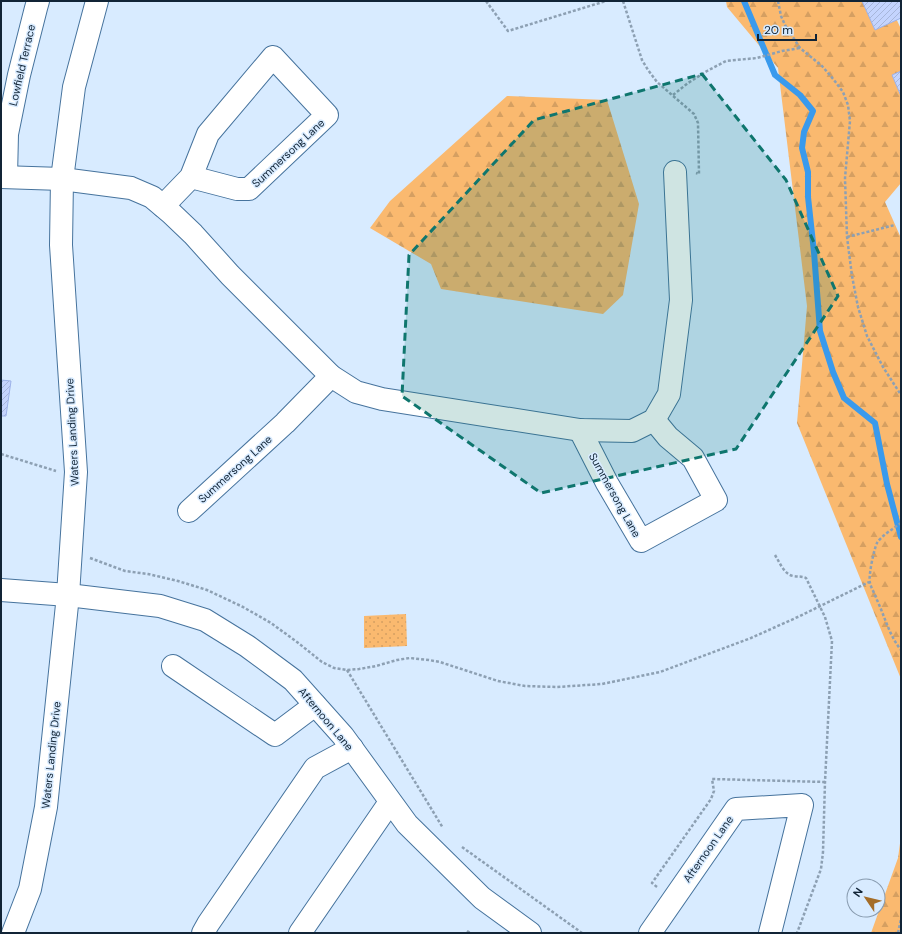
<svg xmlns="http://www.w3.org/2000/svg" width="902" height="934" font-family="'DM Sans',sans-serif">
	<defs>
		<pattern id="green-dots" width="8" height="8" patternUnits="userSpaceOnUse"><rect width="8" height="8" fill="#fab96f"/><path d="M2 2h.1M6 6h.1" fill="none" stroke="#d59f61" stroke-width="1.8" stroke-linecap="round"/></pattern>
		<pattern id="forest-firs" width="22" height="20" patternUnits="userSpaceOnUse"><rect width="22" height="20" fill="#fab96f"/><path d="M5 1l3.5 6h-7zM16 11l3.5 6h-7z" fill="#d59f61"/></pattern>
		<pattern id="building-hatch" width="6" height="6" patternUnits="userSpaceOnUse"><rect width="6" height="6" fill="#c4d4fe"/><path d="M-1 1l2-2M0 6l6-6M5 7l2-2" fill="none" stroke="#a7b6da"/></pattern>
	</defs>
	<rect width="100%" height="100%" fill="#d8ebff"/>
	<polygon fill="url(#green-dots)" points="406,614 407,646 364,648 364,616"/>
	<g fill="url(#forest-firs)">
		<polygon points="726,1 888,1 901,29 901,183 885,202 901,238 901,679 797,423 807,306 778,68 727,7"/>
		<polygon points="507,96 607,100 639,204 623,295 603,314 441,289 431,264 370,228 390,201"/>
		<polygon points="901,836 901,933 871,933 898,858"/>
	</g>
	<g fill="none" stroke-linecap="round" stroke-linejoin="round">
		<polyline stroke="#399aed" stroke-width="6" points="744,1 775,75 800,95 813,111 804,132 802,148 808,172 808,197 814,252 820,331 833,372 844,398 875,423 887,484 901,537"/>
	</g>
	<g fill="url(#building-hatch)" stroke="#9db2e9">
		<polygon points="862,1 901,1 901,18 875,30"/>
		<polygon points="901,71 901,96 892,75"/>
		<polygon points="1,380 11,381 6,416 1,416"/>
	</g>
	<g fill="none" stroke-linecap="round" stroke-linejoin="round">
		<g stroke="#46739d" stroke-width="24">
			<g id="minor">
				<polyline points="1,177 62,179 131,188 152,197 171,213 193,234 230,275 331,376 356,392 382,399 580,430 632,431 654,420 669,394 681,300 675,172"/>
				<polyline points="6,177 7,134 19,75 36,8 38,1"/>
				<polyline points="163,206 191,177 208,134 273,57 327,115 249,189 237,189 191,177"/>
				<polyline points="580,430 607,483 641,541 716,500 693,458 668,437 654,420"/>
				<polyline points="189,511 285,423 331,376"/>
				<polyline points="1,590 68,595 160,606 205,620 247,646 293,680 343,736 407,824 482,898 530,933"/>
				<polyline points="173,666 275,735 315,705"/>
				<polyline points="13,933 30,889 46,807 68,595 76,472 61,245 62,179 74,87 97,1"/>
				<polyline points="203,933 208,924 315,768 352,748"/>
				<polyline points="300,933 390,802"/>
				<polyline points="650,933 736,809 802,805 770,933"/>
			</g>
		</g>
		<g stroke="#8da0b3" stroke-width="2.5" stroke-dasharray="3 2" stroke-linecap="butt">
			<polyline points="486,1 508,31 606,1"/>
			<polyline points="623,1 642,60 648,70 657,82 694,114 698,123 699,174 696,173"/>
			<polyline points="778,1 781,16 785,25 800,48 822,66 834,80 843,92 848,105 850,121 845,178 847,237 852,276 858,307 867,336 883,367 901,395"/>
			<polyline points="673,95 688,83 707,71 726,61 757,58 782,51 800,48"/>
			<polyline points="847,237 895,225"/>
			<polyline points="1,454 56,471"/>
			<path d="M901 523C894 528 881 536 877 543 874 549 868 577 870 583 871 588 875 594 877 600 885 617 889 635 901 650"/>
			<path d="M775 555C780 563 784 574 793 576 798 577 802 576 806 578L825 617 832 641 825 782 823 852 821 869 797 933"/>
			<polyline points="90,558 125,571 148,574 178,581 207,590 243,607 271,623 297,642 322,662 334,668 347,670 359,669 376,666 397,660 410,658 429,660 440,662 498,681 525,686 557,687 602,684 660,672 751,638 800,616 869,582"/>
			<polyline points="347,670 443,828"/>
			<polyline points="462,847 582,933"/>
			<polyline points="657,887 652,883 711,799 714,791 712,779 825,782"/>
			<polyline points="467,931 470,933"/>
			<polyline points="898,933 901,919"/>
		</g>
		<use href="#minor" stroke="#fff" stroke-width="22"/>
	</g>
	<path fill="#0f766e" fill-opacity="0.2" stroke="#0f766e" stroke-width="3" stroke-dasharray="8 5" stroke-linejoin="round" d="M702 74 786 180 838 296 736 449 541 493 402 396 409 255 534 120Z"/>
	<g text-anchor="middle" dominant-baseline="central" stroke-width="3" stroke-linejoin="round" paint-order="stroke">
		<g font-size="11" fill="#112436" stroke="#d8ebff">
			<text transform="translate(22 65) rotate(-77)">Lowfield Terrace</text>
			<text transform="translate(288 153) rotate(-43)">Summersong Lane</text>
			<text transform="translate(72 432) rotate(-93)">Waters Landing Drive</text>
			<text transform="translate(235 469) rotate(-42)">Summersong Lane</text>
			<text transform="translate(615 495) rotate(61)">Summersong Lane</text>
			<text transform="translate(326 719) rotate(50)">Afternoon Lane</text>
			<text transform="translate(51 755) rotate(-84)">Waters Landing Drive</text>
			<text transform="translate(708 849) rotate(-55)">Afternoon Lane</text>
		</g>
	</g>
	<rect width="902" height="934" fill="none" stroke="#112436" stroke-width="4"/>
	<g transform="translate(866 898) rotate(305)"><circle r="19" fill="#d8ebff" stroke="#889baf"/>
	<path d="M0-3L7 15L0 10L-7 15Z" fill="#a46d28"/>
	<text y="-6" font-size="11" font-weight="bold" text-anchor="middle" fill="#112436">N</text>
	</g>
	<path d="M758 34v6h58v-6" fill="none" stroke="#112436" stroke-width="2"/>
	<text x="764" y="34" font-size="12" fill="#112436" stroke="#d8ebff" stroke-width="3" paint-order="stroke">20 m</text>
</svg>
